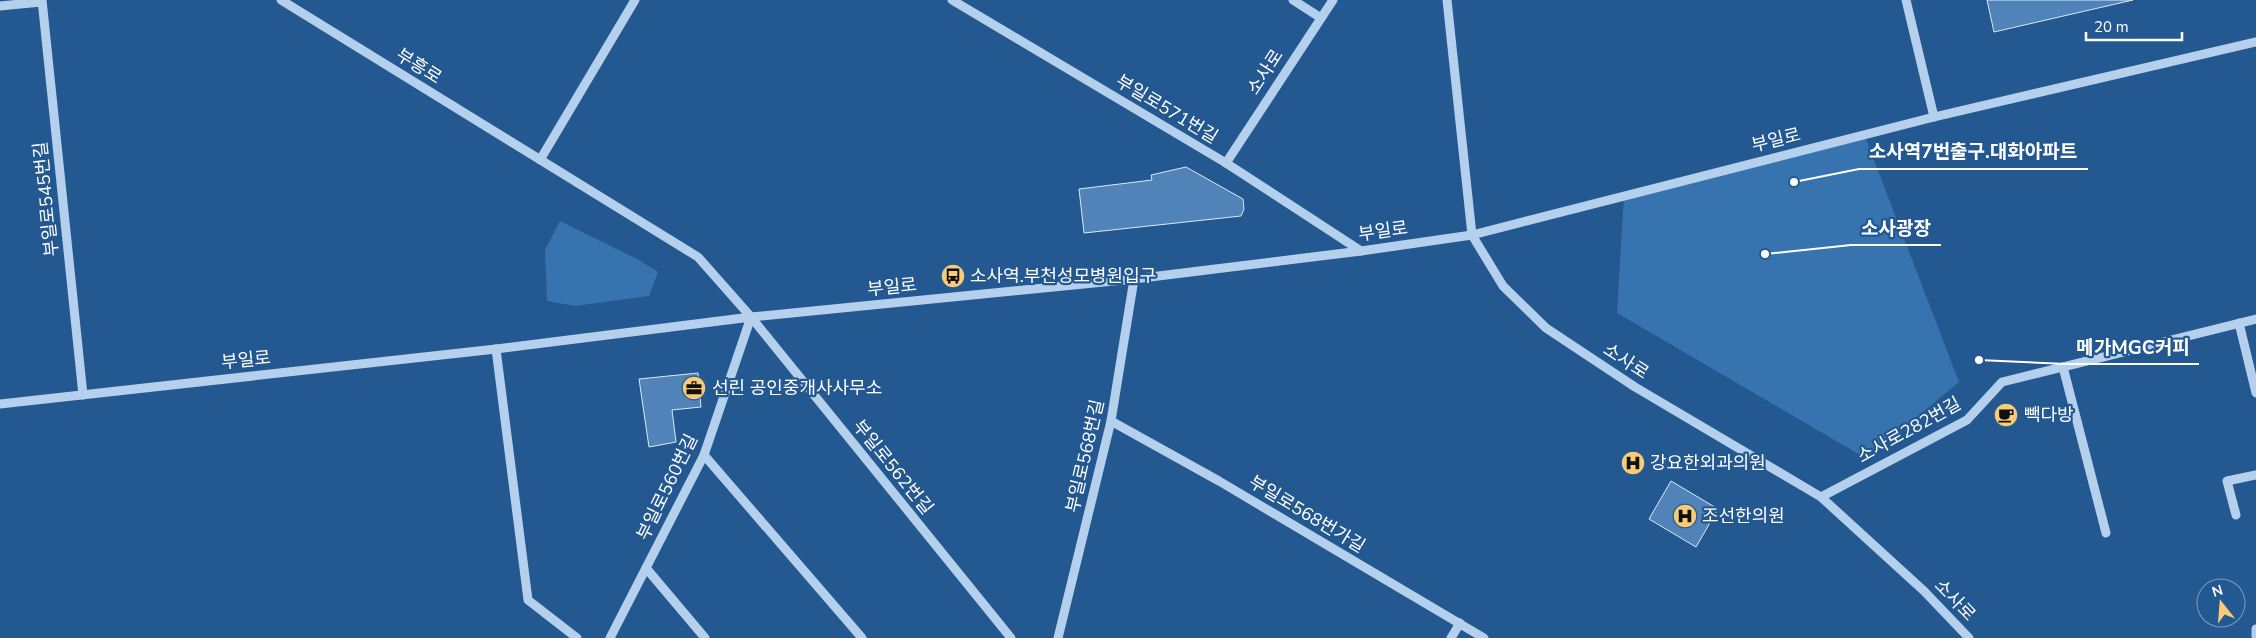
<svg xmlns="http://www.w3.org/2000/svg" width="2256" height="638" font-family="'Nunito Sans','Noto Sans KR',sans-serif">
	<rect width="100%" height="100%" fill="#235891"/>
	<g fill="#3773ae">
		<polygon points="1864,134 1959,382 1867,459 1617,313 1624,195"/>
		<polygon points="560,221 637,259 658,272 649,296 575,306 547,301 545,250"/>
	</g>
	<g fill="#5084b9" stroke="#dae9f9">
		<polygon points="1987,0 2133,0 1994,32"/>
		<polygon points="1186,167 1243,199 1244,209 1241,216 1084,233 1079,189 1152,180 1151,175"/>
		<polygon points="698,373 701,407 672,410 676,442 649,447 639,379"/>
		<polygon points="1671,481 1718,509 1696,547 1649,519"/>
	</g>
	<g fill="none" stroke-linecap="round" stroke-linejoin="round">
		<g stroke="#b5d0ec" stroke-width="9">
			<polyline points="42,0 83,395"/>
			<polyline points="281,0 698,257 751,317 1011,638"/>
			<polyline points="952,0 1226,163 1361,251"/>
			<polyline points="1293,0 1321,18"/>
			<polyline points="1447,0 1472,235 1503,286 1546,328 1635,387 1821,497 1924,591 1969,638"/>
			<polyline points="1906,0 1934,117"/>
			<polyline points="0,6 41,2"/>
			<polyline points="540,160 635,0"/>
			<polyline points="1226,163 1333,0"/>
			<polyline points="2239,323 2256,393"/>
			<polyline points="496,349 528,600 577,638"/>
			<polyline points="2063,367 2106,533"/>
			<polyline points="0,404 496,349 751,317 1134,279 1361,251 1472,235 1934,117 2256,42"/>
			<polyline points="1111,421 1219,481 1484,638"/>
			<polyline points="704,455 862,638"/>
			<polyline points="1821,497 1967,420 2002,382 2256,319"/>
			<polyline points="2236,515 2227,481 2256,475"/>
			<polyline points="646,568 705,638"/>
			<polyline points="2256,629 2256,636"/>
			<polyline points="610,638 704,455 751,317"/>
			<polyline points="1058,638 1111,421 1134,279"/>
			<polyline points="1451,638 1460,623"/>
		</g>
	</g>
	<defs>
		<g id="bus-disc" transform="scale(1.25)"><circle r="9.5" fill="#f8cc77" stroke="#235891"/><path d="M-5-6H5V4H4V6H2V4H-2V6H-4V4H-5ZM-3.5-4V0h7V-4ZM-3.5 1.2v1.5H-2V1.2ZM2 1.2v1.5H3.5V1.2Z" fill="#111"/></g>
		<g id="office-disc" transform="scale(1.25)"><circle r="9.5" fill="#f8cc77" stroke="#235891"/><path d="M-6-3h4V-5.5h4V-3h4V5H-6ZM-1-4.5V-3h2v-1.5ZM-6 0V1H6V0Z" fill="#111"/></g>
		<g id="cafe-disc" transform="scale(1.25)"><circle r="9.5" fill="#f8cc77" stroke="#235891"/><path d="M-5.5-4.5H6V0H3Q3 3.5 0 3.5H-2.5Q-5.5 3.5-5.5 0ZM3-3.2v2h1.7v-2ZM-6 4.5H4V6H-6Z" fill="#111"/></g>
		<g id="hospital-disc" transform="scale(1.25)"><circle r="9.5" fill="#f8cc77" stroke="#235891"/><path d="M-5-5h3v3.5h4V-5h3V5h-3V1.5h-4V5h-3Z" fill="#111"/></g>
	</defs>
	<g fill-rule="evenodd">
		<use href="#bus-disc" x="953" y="276"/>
		<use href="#office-disc" x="694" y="388"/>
		<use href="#cafe-disc" x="2006" y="415"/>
		<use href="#hospital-disc" x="1633" y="463"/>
		<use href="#hospital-disc" x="1685" y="516"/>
	</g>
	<g text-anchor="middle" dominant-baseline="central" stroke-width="4.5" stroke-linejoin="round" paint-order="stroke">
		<g font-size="18" fill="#fff" stroke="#235891">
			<text transform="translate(419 66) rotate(32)">부흥로</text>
			<text transform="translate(1265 72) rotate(-57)">소사로</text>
			<text transform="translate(1167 109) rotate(31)">부일로571번길</text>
			<text transform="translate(1776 140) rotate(-14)">부일로</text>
			<text transform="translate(46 199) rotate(-96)">부일로545번길</text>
			<text transform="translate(1383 231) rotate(-8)">부일로</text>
			<text transform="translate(892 287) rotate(-6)">부일로</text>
			<text transform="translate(246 360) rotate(-6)">부일로</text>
			<text transform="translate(1626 361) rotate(33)">소사로</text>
			<text transform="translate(1909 430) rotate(-29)">소사로282번길</text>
			<text transform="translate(1085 456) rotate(-77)">부일로568번길</text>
			<text transform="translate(893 467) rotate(51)">부일로562번길</text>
			<text transform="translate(667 487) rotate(-64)">부일로560번길</text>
			<text transform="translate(1307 514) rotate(31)">부일로568번가길</text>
			<text transform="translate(1955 600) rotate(46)">소사로</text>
		</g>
		<g font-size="18" fill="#fff" stroke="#235891" text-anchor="start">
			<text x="970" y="276">소사역.부천성모병원입구</text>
			<text x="712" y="388">선린 공인중개사사무소</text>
			<text x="2024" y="415">빽다방</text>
			<text x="1650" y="463">강요한외과의원</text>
			<text x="1702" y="516">조선한의원</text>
		</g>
	</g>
	<path fill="none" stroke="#fff" stroke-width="2" d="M1794 182L1859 169H2088M1765 254L1851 245H1941M1979 360L2066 364H2199"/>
	<g fill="#fff" stroke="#235891" stroke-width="2">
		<circle cx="1794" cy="182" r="5"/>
		<circle cx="1765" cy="254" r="5"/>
		<circle cx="1979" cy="360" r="5"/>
	</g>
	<g font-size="19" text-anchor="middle" font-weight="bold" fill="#fff" stroke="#235891" stroke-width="4.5" stroke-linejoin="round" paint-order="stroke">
		<text x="1973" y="158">소사역7번출구.대화아파트</text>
		<text x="1896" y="235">소사광장</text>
		<text x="2133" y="354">메가MGC커피</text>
	</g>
	<g transform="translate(2221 603) rotate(343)"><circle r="24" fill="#235891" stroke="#7b9bbd"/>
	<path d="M0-4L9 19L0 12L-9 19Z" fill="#f8cc77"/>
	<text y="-8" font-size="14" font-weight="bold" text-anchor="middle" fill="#ffffff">N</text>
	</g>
	<path d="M2086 32v8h96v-8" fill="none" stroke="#ffffff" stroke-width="2.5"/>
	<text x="2094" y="32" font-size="15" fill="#ffffff" stroke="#235891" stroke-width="4" paint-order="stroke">20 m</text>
</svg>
